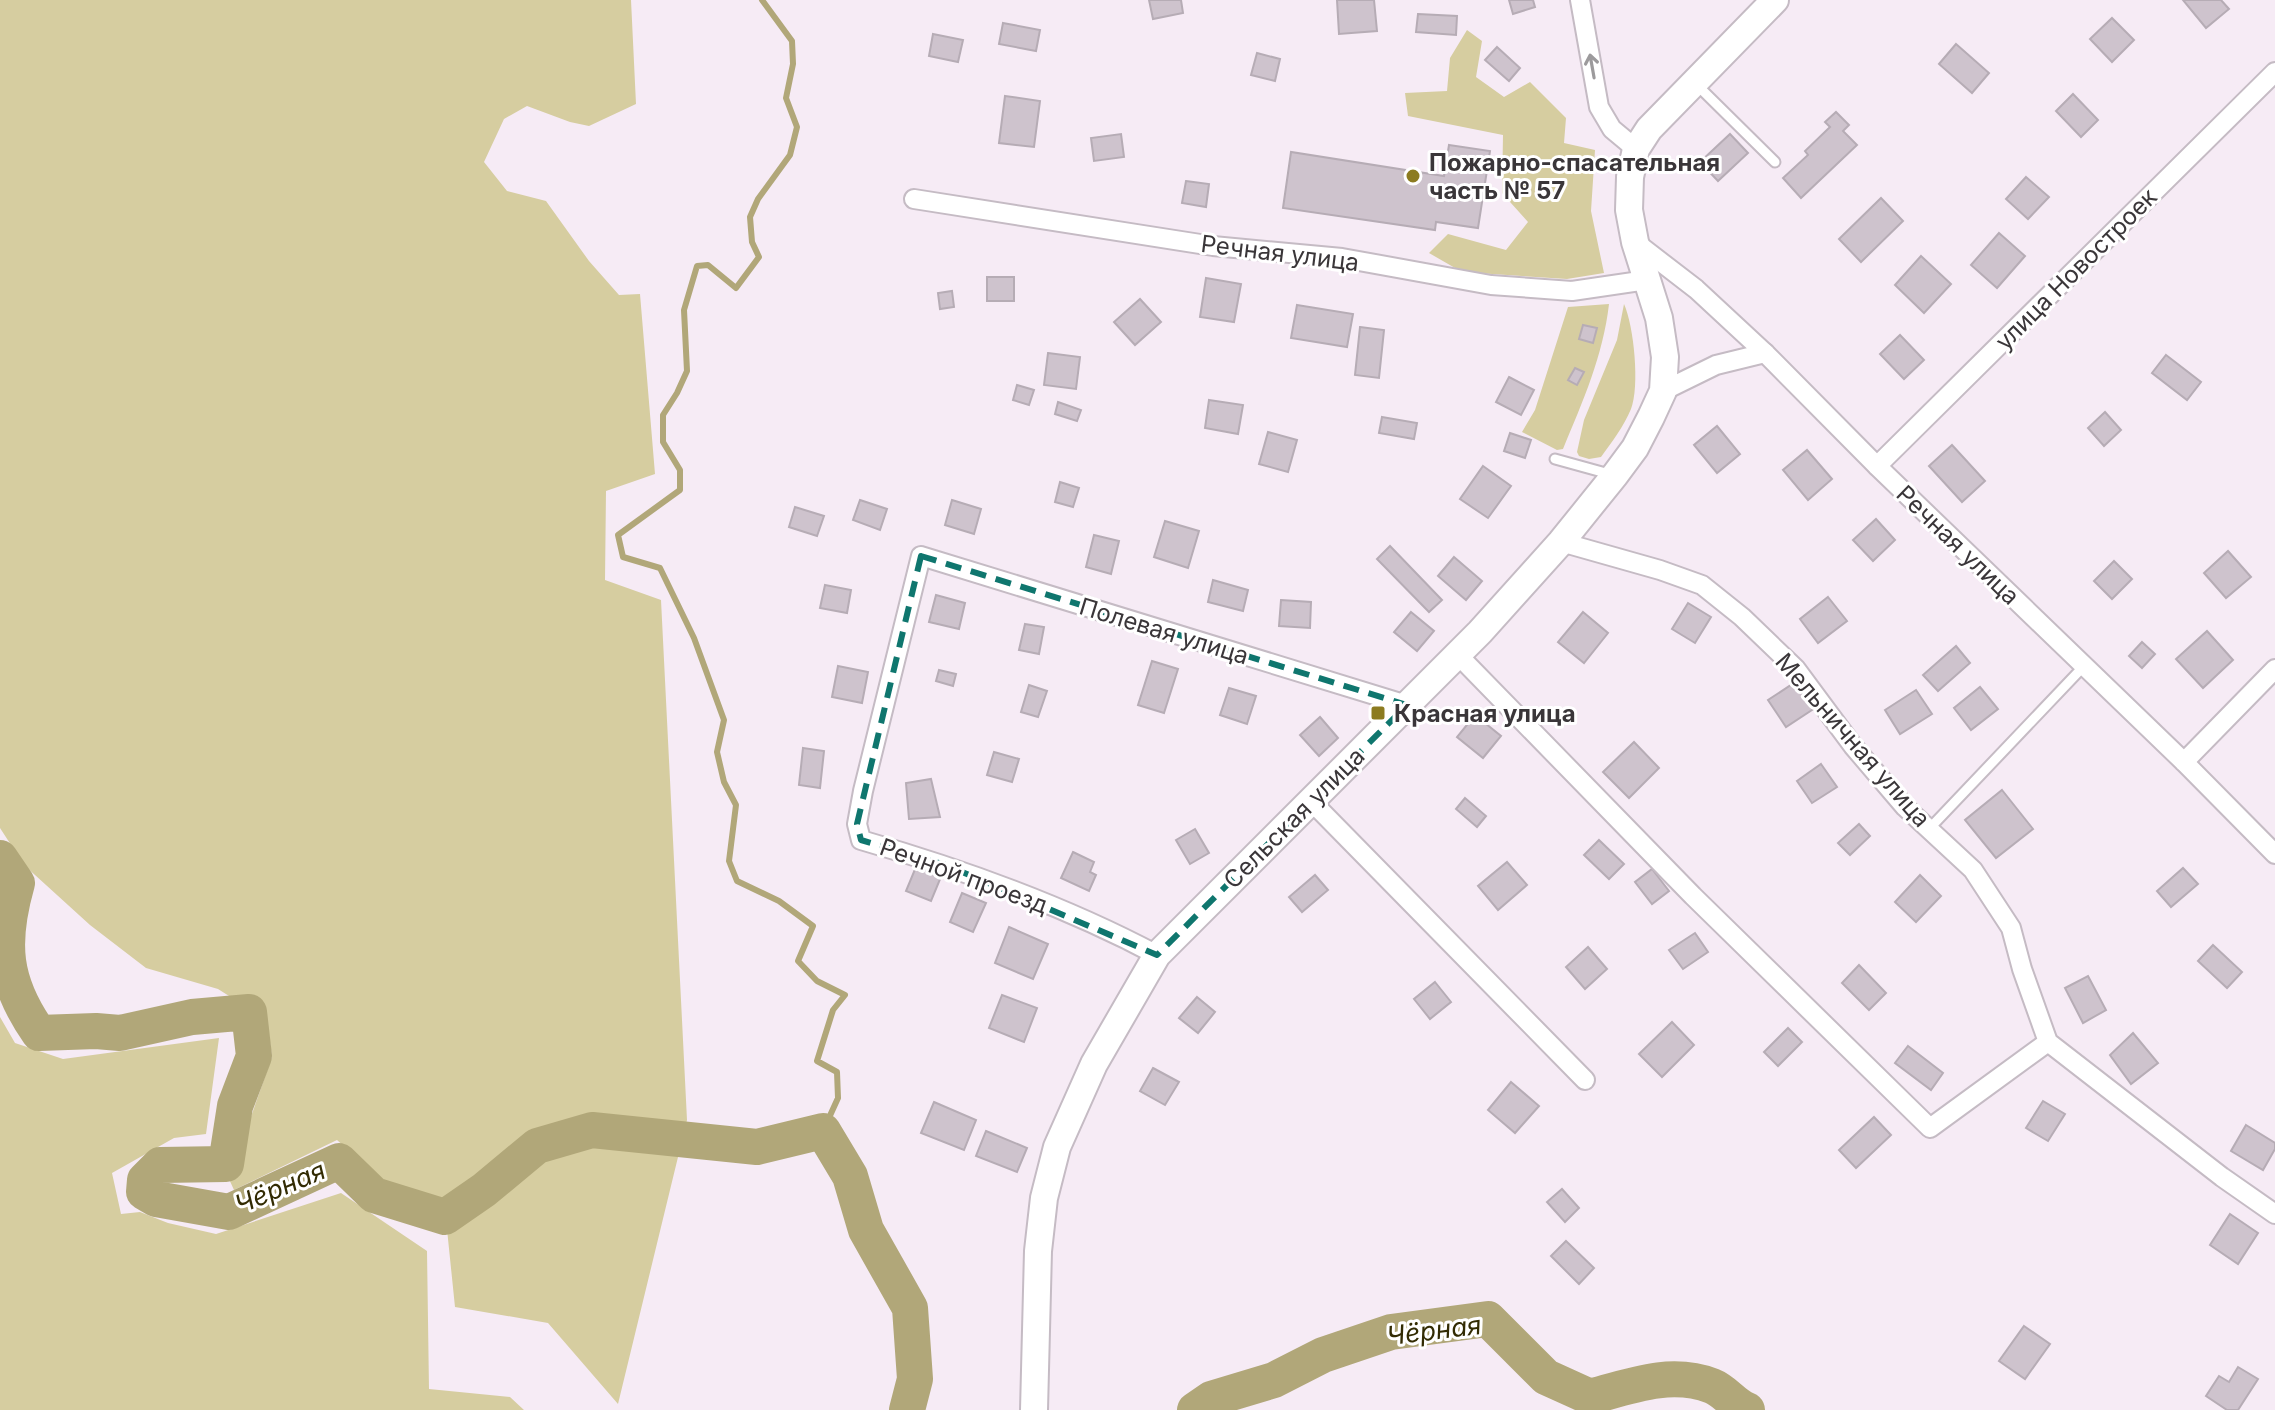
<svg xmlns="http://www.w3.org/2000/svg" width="2275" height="1410" font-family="Inter,sans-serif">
	<rect width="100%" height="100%" fill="#f6ebf5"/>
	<g fill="#d6cda0">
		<polygon points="0,0 631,0 636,104 589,126 570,122 527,106 504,119 484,162 507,191 546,201 589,261 619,295 640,294 655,474 606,491 605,580 661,600 687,1120 618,1404 548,1323 455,1307 444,1200 382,1181 337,1140 234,1190 229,1179 272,1057 267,1020 218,989 146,968 90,925 24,865 0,828"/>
		<polygon points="1467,30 1482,41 1476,77 1504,97 1530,82 1566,118 1564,143 1595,150 1591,211 1604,273 1567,279 1462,272 1429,253 1448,234 1506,250 1528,222 1502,193 1503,135 1408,116 1405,93 1447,91 1450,58"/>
		<path d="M1609 304C1603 356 1583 401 1563 449L1557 450 1522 432 1535 410 1568 307Z"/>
		<path d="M1624 304C1634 326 1640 387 1631 409 1624 426 1612 442 1601 457L1589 459 1579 456 1577 452 1584 420 1617 340Z"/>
		<polygon points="0,1017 15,1043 63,1059 219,1038 206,1134 174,1138 112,1173 121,1214 140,1212 168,1223 216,1234 341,1193 427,1251 429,1389 510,1397 524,1410 0,1410"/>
	</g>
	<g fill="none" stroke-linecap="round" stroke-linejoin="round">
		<polyline stroke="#b1a779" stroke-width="6" points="762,0 792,41 793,64 786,98 797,127 790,155 758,199 750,217 752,242 759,257 736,288 708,265 697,266 684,310 687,371 677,393 663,415 663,442 680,470 680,490 618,535 623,557 660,568 694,638 724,720 717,752 724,782 736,805 729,861 737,881 779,901 813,926 798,961 817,981 845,995 833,1010 817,1061 837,1072 838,1098 823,1131"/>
		<g stroke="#b1a779" stroke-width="36">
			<path d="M0 858 17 883C0 943 3 982 39 1033L96 1031 120 1033 192 1017 249 1012 254 1056 235 1106 226 1164 160 1165 145 1180 144 1192 156 1199 229 1212 339 1161 374 1195 445 1217 484 1190 537 1146 592 1130 757 1147 823 1131 850 1176 866 1230 910 1308 915 1379 907 1410"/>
			<path d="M1195 1410 1211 1399 1274 1380 1323 1355 1391 1332 1488 1319 1546 1377 1590 1397C1630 1386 1671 1370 1712 1386 1725 1391 1734 1405 1747 1410"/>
		</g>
	</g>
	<g fill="#cec3cd" stroke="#b6acb5" stroke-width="2">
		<polygon points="1149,0 1181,0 1183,13 1153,19"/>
		<polygon points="1337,0 1374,0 1377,31 1339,34"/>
		<polygon points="1509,0 1533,0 1535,7 1513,14"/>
		<polygon points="2183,0 2221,0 2229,9 2206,28"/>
		<polygon points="1418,14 1457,16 1456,35 1416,32"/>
		<polygon points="2112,18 2134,40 2112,62 2090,39"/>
		<polygon points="1003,23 1040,30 1036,51 999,44"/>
		<polygon points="933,34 963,40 958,62 929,56"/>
		<polygon points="1956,44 1989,73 1972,93 1939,64"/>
		<polygon points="1497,47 1520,68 1509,81 1485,60"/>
		<polygon points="1257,53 1280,59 1275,81 1251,75"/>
		<polygon points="2073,94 2098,120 2081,137 2056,111"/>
		<polygon points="1005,96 1040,101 1034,147 999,143"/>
		<polygon points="1836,112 1849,125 1843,131 1857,145 1801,198 1783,178 1808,155 1805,151 1830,127 1825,122"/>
		<polygon points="1121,134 1124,157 1094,161 1091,138"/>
		<polygon points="1730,134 1748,153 1718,181 1700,162"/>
		<polygon points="1449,145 1490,151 1478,228 1436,222 1435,230 1283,208 1291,152 1444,176"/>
		<polygon points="2026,177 2049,197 2028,219 2006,199"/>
		<polygon points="1186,181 1209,184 1206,207 1182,203"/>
		<polygon points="1881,198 1903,221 1861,262 1839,239"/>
		<polygon points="1999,233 2025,256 1997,288 1971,265"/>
		<polygon points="1921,256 1951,284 1924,313 1895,285"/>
		<rect x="987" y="277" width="27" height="24"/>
		<polygon points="1206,278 1241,284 1234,322 1200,317"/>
		<polygon points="952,291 954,307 940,309 938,293"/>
		<polygon points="1140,299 1161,322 1135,345 1114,322"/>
		<polygon points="1297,305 1353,314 1347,347 1291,338"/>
		<polygon points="1583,325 1597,328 1593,343 1579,339"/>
		<polygon points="1360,327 1384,330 1379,378 1355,375"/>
		<polygon points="1900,335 1924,360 1904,379 1880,354"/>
		<polygon points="1048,353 1080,357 1076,389 1044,385"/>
		<polygon points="2166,355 2201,382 2187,400 2152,373"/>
		<polygon points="1575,368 1584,372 1577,385 1568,380"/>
		<polygon points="1509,377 1534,390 1521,415 1496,402"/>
		<polygon points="1017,385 1034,390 1029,405 1013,400"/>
		<polygon points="1209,400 1243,405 1238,434 1205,428"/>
		<polygon points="1058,402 1081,410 1077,421 1055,414"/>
		<polygon points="2105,412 2121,430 2104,446 2088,428"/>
		<polygon points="1382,417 1417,423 1414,439 1379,433"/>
		<polygon points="1717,426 1740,454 1717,473 1694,445"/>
		<polygon points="1268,432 1297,440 1288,472 1259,464"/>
		<polygon points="1510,433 1531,440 1525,458 1504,451"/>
		<polygon points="1952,445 1985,481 1962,502 1929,466"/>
		<polygon points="1807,450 1832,479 1808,500 1783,470"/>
		<polygon points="1483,466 1511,486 1488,518 1460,499"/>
		<polygon points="1060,482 1079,488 1073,507 1055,502"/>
		<polygon points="860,500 887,509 880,530 853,520"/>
		<polygon points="952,500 981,509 974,534 945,525"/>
		<polygon points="795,507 824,516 817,536 789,527"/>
		<polygon points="1876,519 1895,540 1873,561 1853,540"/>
		<polygon points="1165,521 1199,531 1188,568 1154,557"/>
		<polygon points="1094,535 1119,541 1111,574 1086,567"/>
		<polygon points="1390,546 1442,600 1429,612 1377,559"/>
		<polygon points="2228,551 2251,577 2226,598 2204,573"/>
		<polygon points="1454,557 1482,581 1466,600 1438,576"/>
		<polygon points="2114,561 2132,579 2112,599 2094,581"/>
		<polygon points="1213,580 1248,590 1243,611 1208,602"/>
		<polygon points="825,585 851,590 847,613 820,608"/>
		<polygon points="936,595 965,603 959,629 929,622"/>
		<polygon points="1828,597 1847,621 1818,643 1800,619"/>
		<polygon points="1281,600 1311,602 1310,628 1279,626"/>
		<polygon points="1688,603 1711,617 1695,643 1672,629"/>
		<polygon points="1411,612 1434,631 1417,651 1394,632"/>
		<polygon points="1583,612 1608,633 1584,663 1558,642"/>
		<polygon points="1025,624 1044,627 1039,654 1019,650"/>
		<polygon points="2207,631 2233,660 2203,688 2176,659"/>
		<polygon points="2142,642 2155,654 2142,668 2129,656"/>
		<polygon points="1956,646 1970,663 1938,691 1923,675"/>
		<polygon points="1152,661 1178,669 1164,713 1138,705"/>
		<polygon points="838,666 868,672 862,703 832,697"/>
		<polygon points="939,670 956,674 953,686 936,681"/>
		<polygon points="1797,681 1815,708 1786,727 1768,700"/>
		<polygon points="1029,685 1047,691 1038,717 1021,712"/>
		<polygon points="1980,687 1998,709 1971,730 1954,708"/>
		<polygon points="1229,688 1256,696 1247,724 1220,715"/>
		<polygon points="1916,690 1932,714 1900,734 1885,710"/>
		<polygon points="1475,715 1501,736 1483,758 1457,737"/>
		<polygon points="1320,717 1338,738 1319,756 1300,735"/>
		<polygon points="1634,742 1659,768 1629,798 1603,772"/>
		<polygon points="803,748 824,751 820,788 799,785"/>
		<polygon points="994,752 1019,759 1012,782 987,775"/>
		<polygon points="1821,764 1837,787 1812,803 1797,781"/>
		<polygon points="931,779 940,817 909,819 906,783"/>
		<polygon points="2002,790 2033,829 1996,858 1965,820"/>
		<polygon points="1465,798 1486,816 1477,827 1456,809"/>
		<polygon points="1859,824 1870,836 1850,855 1838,843"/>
		<polygon points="1195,829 1209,853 1190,864 1176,840"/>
		<polygon points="1599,840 1624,864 1609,879 1584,855"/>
		<polygon points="1073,852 1094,862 1090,872 1096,875 1089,891 1061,878"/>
		<polygon points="918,862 943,872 931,901 906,891"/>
		<polygon points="1507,862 1527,885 1498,910 1478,886"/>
		<polygon points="2183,868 2198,884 2171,907 2157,891"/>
		<polygon points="1652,869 1669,891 1652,904 1635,882"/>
		<polygon points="1315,875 1328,890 1302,912 1289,897"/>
		<polygon points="1920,875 1941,896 1916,922 1895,902"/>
		<polygon points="962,893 986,903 973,932 950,922"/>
		<polygon points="1009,927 1048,944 1033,979 995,963"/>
		<polygon points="1695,933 1708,952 1683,969 1669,950"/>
		<polygon points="2213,945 2242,972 2227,988 2198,961"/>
		<polygon points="1588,947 1607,969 1585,989 1566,967"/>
		<polygon points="1859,965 1886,993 1869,1010 1842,983"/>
		<polygon points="2088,976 2106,1010 2083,1023 2065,988"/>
		<polygon points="1435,982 1451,1002 1430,1019 1414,999"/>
		<polygon points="1002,995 1037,1008 1024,1042 989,1028"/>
		<polygon points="1197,997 1215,1012 1198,1033 1179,1018"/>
		<polygon points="1672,1022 1694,1045 1662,1077 1639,1054"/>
		<polygon points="1788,1028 1802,1042 1778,1066 1764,1052"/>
		<polygon points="2133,1033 2158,1063 2131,1084 2110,1055"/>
		<polygon points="1908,1046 1943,1073 1931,1090 1895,1063"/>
		<polygon points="1153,1068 1179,1082 1165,1105 1140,1091"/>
		<polygon points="1511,1082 1539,1106 1515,1133 1488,1110"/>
		<polygon points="2043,1101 2065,1114 2048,1141 2026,1128"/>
		<polygon points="934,1102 976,1120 964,1150 921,1133"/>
		<polygon points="1874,1117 1891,1135 1856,1168 1839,1150"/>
		<polygon points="2246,1125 2275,1143 2275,1149 2263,1170 2231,1151"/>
		<polygon points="986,1131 1027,1148 1017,1172 976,1156"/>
		<polygon points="1562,1189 1579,1208 1565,1222 1547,1202"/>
		<polygon points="2230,1214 2258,1233 2238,1264 2210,1245"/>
		<polygon points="1566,1241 1594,1268 1579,1284 1551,1256"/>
		<polygon points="2024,1326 2050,1344 2025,1379 1999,1361"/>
		<polygon points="2238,1367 2258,1379 2238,1410 2227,1410 2206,1396 2219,1376 2229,1382"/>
	</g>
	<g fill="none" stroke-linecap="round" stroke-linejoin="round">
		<g stroke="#c5bbc4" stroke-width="13">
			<g id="service">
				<polyline points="1696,84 1775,162"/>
				<polyline points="1555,459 1613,475"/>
				<polyline points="1929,829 2084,666"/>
			</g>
		</g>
		<g stroke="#c5bbc4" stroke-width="22">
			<g id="minor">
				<polyline points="1580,0 1599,107 1612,129 1636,149"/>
				<polyline points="914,199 1213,246 1342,258 1491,285 1572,291 1647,280"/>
				<polyline points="1635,242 1696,289 1765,353 1877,466 2184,762 2275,854"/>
				<polyline points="1663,391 1716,365 1765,353"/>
				<polyline points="1877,466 2275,72"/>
				<polyline points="1561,542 1660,570 1702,585 1742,617 1796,669 1853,746 1905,807 1973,870 2011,928 2022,969 2048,1042 2222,1177 2275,1214"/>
				<polyline points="1458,655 1693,896 1930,1128 2048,1042"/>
				<polyline points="2184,762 2275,669"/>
				<polyline points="1311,801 1585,1080"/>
				<path d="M1157 955C1063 905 962 869 861 840L857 824 863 791 921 556 1407 705"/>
			</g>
		</g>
		<g stroke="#c5bbc4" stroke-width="30">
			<polyline id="secondary" points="1034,1410 1038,1251 1044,1198 1057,1147 1094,1064 1157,955 1480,632 1561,542 1615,475 1635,448 1651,417 1663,391 1665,357 1659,318 1635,242 1629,210 1630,177 1636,149 1649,129 1775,0"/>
		</g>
		<use href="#service" stroke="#fff" stroke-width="9"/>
		<use href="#minor" stroke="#fff" stroke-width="18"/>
		<use href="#secondary" stroke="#fff" stroke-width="26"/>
	</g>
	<defs><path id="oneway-shaft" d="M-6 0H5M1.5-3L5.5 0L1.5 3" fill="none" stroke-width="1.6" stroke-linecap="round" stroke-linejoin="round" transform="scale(2)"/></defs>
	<use stroke="#9c9a9c" href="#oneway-shaft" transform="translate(1592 66) rotate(-100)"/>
	<path fill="none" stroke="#0f766e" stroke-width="6" stroke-dasharray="16 10" stroke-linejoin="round" d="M921 556 1407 705 1157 955 946 865 861 840 857 824Z"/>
	<g fill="#8c7b20" stroke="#fff" stroke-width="3">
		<circle cx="1413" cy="176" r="8"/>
		<rect x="1370" y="705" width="16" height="16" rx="4"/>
	</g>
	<g text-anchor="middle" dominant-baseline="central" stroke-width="6" stroke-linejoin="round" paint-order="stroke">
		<g font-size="24" font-weight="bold" fill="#3a3639" stroke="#fff" text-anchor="start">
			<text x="1429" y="162">Пожарно-спасательная<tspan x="1429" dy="28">часть № 57</tspan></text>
			<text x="1394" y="713">Красная улица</text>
		</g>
		<g font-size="24" fill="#3a3639" stroke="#fff">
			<text transform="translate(1280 253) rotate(7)">Речная улица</text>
			<text transform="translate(2076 269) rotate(-45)">улица Новостроек</text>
			<text transform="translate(1958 545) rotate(44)">Речная улица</text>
			<text transform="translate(1164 631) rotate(17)">Полевая улица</text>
			<text transform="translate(1853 740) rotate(49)">Мельничная улица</text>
			<text transform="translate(1294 818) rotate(-45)">Сельская улица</text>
			<text transform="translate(964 876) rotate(20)">Речной проезд</text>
		</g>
		<g font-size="26" font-style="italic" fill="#322b03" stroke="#fff">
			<text transform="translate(280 1187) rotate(-23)">Чёрная</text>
			<text transform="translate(1434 1330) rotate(-7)">Чёрная</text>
		</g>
	</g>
</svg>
